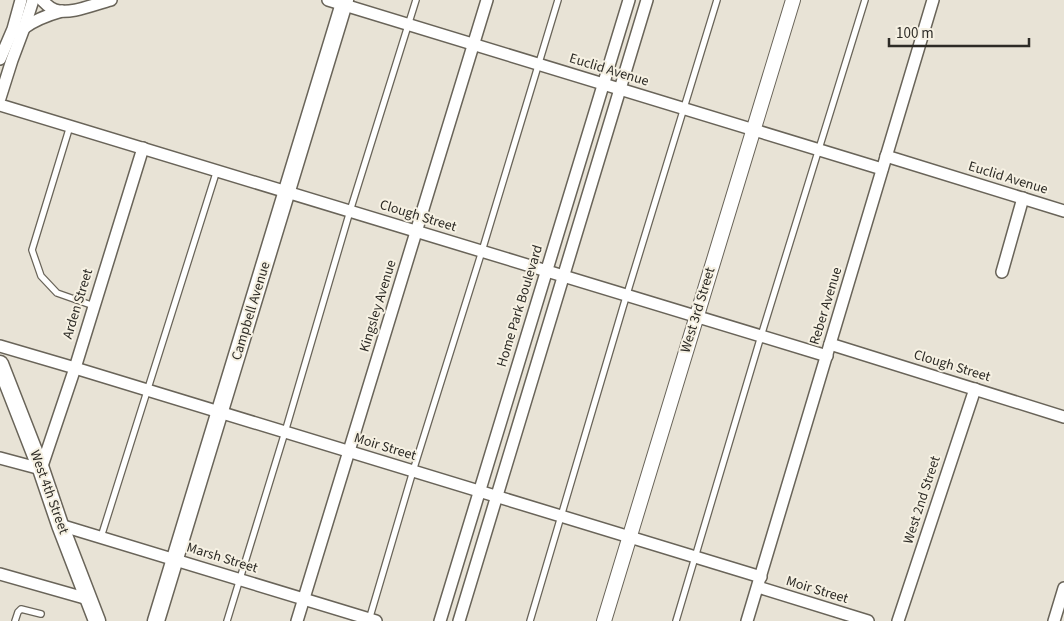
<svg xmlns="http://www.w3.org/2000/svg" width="1064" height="621" font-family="'Source Sans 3',sans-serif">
	<rect width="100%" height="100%" fill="#e8e3d6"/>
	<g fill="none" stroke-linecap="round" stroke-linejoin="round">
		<g stroke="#696459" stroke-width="8">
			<g id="service">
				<polyline points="70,126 32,250 41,276 57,293 94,306"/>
				<polyline points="101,537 217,170"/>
				<polyline points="369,620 413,471 482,251 558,0"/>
				<polyline points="15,621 18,612 21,609 41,614"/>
				<polyline points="227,621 285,432 350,211 416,0"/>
				<polyline points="530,621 623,307 717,0"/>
				<polyline points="676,621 761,336 865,0"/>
			</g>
		</g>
		<g stroke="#696459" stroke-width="14">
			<g id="minor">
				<path d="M42 0C46 4 49 8 55 10 70 15 95 4 111 0"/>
				<polyline points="328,0 882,169"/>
				<path d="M24 28C36 19 48 15 62 11"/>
				<polyline points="0,59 13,29 21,0"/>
				<polyline points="0,98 12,60 24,28 33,0"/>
				<polyline points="0,105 827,356"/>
				<polyline points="886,156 1064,211"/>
				<polyline points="1002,272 1023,198"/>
				<polyline points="830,344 1064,417"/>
				<polyline points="0,346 75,368 761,577"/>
				<polyline points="0,458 41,469 75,368 143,148"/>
				<polyline points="60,525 376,621"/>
				<polyline points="0,574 88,599"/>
				<polyline points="758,587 868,621"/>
				<polyline points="297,621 487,0"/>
				<polyline points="440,621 629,0"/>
				<polyline points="459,621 647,0"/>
				<polyline points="747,621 933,0"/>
				<polyline points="898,621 975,389"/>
				<polyline points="1054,621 1064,588"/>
			</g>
		</g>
		<g stroke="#696459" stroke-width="16">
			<polyline id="tertiary" points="604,621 793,0"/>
		</g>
		<g stroke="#696459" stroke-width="19">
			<g id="secondary">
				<polyline points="0,364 41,469 60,525 97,621"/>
				<polyline points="156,621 345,0"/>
			</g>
		</g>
		<use href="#service" stroke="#fff" stroke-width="5.5"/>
		<use href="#minor" stroke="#fff" stroke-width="11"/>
		<use href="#tertiary" stroke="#fff" stroke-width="14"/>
		<use href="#secondary" stroke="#fff" stroke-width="16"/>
	</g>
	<g text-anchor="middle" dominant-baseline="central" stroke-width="4" stroke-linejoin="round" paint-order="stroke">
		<g font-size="14" fill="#2d2b26" stroke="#f6f1e3">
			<text transform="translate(609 70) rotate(17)">Euclid Avenue</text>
			<text transform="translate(1008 178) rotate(17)">Euclid Avenue</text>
			<text transform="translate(418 216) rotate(17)">Clough Street</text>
			<text transform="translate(78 304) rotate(-73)">Arden Street</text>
			<text transform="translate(378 306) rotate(-73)">Kingsley Avenue</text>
			<text transform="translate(520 306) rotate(-73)">Home Park Boulevard</text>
			<text transform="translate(826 306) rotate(-73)">Reber Avenue</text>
			<text transform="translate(698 310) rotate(-73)">West 3rd Street</text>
			<text transform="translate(251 311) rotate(-73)">Campbell Avenue</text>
			<text transform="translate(952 366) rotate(17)">Clough Street</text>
			<text transform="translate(385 447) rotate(17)">Moir Street</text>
			<text transform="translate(49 492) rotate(70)">West 4th Street</text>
			<text transform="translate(922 500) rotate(-72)">West 2nd Street</text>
			<text transform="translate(222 558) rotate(17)">Marsh Street</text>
			<text transform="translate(817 590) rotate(17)">Moir Street</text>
		</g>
	</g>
	<path d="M889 38v8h140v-8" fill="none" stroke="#2d2b26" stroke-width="2.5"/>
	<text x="896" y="38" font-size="15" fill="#2d2b26" stroke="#f6f1e3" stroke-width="4" paint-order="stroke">100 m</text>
</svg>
